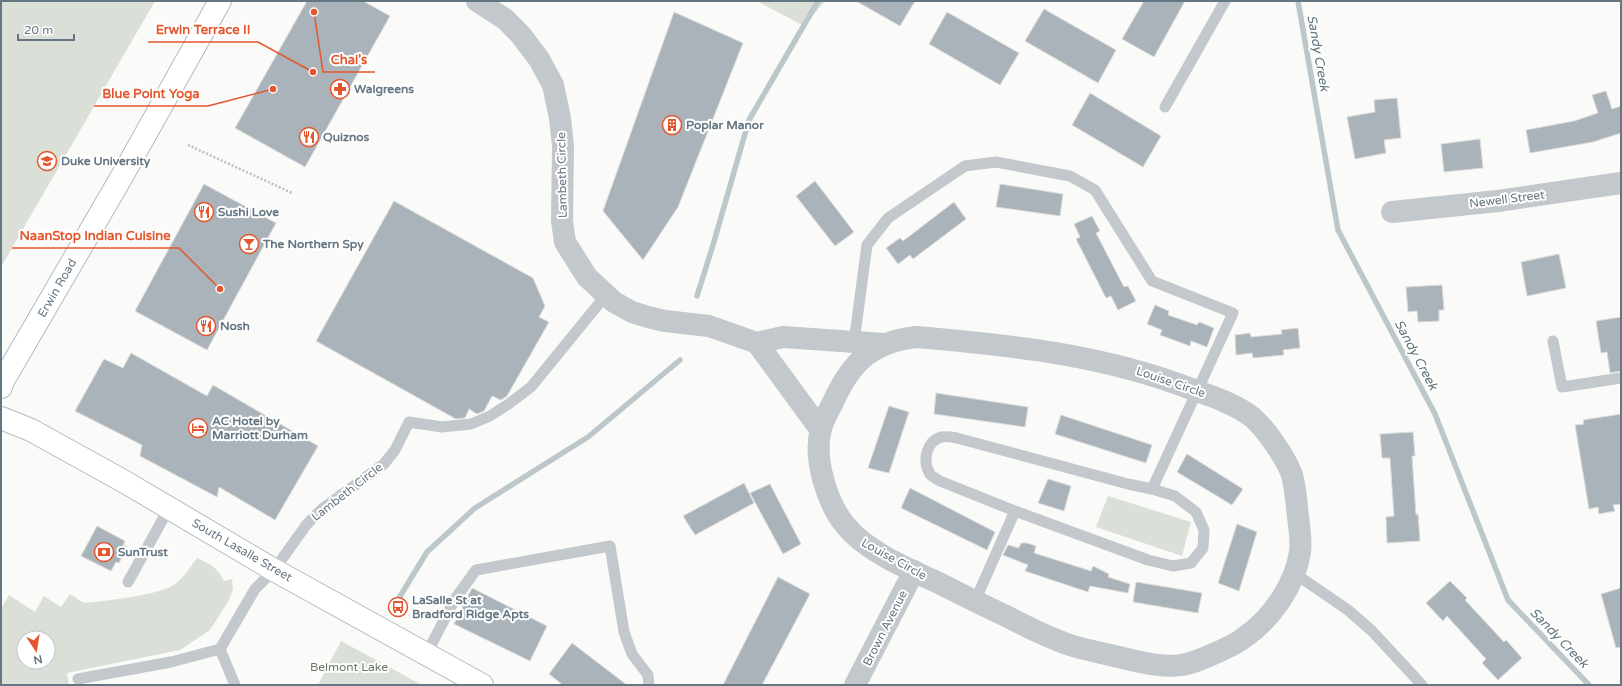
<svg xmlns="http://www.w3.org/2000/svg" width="1622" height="686" font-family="'Varela Round',sans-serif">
	<rect width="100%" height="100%" fill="#fafaf8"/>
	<g fill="#dadfd7" fill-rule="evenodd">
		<polygon points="1,1 155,1 1,267"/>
		<polygon points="757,1 825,1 804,26"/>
		<polygon points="1108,496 1191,522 1182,556 1096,527"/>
		<path d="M197 558C209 563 218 568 224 581L232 579 233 589 229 600 210 630 180 650 67 673 69 685H1V609L9 595 35 612 44 596 61 607 70 594 84 603C104 601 161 595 175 584 185 577 190 567 197 558ZM24 638H48V662H24Z"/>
		<polygon points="341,641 422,685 318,685"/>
	</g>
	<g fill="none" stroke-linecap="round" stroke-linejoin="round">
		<g stroke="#bbc7cb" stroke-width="5.5">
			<polyline points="1298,1 1338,230 1435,414 1508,600 1589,685"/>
			<polyline points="697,296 713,245 749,120 818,1"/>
			<polyline points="399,598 427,552 475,508 588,437 680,360"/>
		</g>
	</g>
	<g fill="#aab3b9" stroke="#dcdcda">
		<polygon points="307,1 363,1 390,16 305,167 235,128"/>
		<polygon points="856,1 915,1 900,26"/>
		<polygon points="1144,1 1185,1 1154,57 1122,39"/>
		<polygon points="1044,9 1116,50 1098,83 1025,41"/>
		<polygon points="674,12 743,43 678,207 643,260 603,211"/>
		<polygon points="947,12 1019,53 1000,85 929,44"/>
		<polygon points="1606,91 1612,109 1621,106 1621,133 1593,142 1530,153 1526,130 1574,121 1598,113 1592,95"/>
		<polygon points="1090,93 1161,136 1143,167 1072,125"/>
		<polygon points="1397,98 1401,138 1384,140 1386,153 1355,159 1347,117 1375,112 1374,100"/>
		<polygon points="1480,139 1483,168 1444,172 1441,144"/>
		<polygon points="815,181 854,232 835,246 796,196"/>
		<polygon points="204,184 276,223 207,350 135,311"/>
		<polygon points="1000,184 1063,194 1060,216 996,207"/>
		<polygon points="394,201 533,278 545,306 539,317 549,322 507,396 501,400 492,396 484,411 477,414 469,409 465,418 456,419 316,341"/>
		<polygon points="954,202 966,219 913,259 910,255 898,264 886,248 900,238 903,241"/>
		<polygon points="1092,216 1100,231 1096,233 1124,287 1128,286 1136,301 1118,310 1111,296 1106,298 1076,239 1080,237 1074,224"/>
		<polygon points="1559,254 1566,288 1527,296 1521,262"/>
		<polygon points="1442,285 1444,310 1439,310 1439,321 1418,322 1417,311 1408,312 1406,287"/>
		<polygon points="1155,305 1169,311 1168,315 1197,325 1199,322 1214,328 1207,347 1191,341 1190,346 1160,335 1162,330 1147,324"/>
		<polygon points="1621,317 1621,371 1610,373 1607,352 1601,353 1596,321"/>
		<polygon points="1298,328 1300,348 1283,350 1284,355 1253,358 1252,353 1236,355 1235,335 1250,333 1251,337 1282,334 1281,330"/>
		<polygon points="131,353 207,396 213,385 318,446 275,520 219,487 217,497 140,456 142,445 75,411 104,359 123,368"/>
		<polygon points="936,393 1028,407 1025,427 934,414"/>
		<polygon points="889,406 909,412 889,473 868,468"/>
		<polygon points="1621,414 1621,504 1613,505 1615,511 1599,514 1598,507 1589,509 1575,425 1584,424 1583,420"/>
		<polygon points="1061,415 1152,445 1146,463 1055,434"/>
		<polygon points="1413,432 1415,456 1412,456 1416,515 1418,514 1420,541 1387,543 1386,517 1394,516 1390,458 1382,458 1380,434"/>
		<polygon points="1187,454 1243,489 1232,505 1177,472"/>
		<polygon points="1048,479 1071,486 1064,511 1038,503"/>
		<polygon points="744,483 754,503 695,535 683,516"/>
		<polygon points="770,484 801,544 783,554 750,493"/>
		<polygon points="910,488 995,532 987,550 901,508"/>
		<polygon points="1237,524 1257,532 1239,591 1218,583"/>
		<polygon points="97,526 125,541 123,545 127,547 119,563 116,562 111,571 81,556"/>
		<polygon points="1021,543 1027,543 1036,546 1034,553 1091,571 1093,566 1109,574 1108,577 1130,584 1128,593 1090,586 1088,592 1025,571 1028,565 1003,555 1008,545 1019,548"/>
		<polygon points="778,577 810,594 762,685 723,685"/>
		<polygon points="1450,581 1467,598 1465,600 1504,642 1506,640 1522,658 1498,680 1482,663 1486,659 1447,616 1443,621 1426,603"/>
		<polygon points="1136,582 1202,593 1198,613 1133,602"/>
		<polygon points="472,588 547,626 530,661 454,624"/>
		<polygon points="1621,588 1621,647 1616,648 1601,594"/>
		<polygon points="572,643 627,685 563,685 549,674"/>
	</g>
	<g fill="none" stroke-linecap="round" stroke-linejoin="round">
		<g stroke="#b3babf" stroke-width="24">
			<g id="secondary">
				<polyline points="1,387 3,381 121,178 220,1"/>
				<polyline points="1,418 31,430 125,482 274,570 482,685"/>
			</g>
		</g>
		<polyline stroke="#bbbfc2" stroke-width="2.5" stroke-dasharray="2 2" stroke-linecap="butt" points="188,145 292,193"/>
		<g stroke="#c3c8cc" stroke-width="11">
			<polyline points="1165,107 1225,1"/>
			<polyline points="1553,341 1562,387 1621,378"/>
			<polyline points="854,342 867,245 888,218 965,166 996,162 1070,176 1095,190 1152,281 1233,313 1152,489"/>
			<polyline points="1294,573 1348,610 1372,631 1422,685"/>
			<polyline points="128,582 169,508"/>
			<path d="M975 601 1015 511 1148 560 1173 566 1191 563 1203 548 1204 530 1196 512 1175 496 1152 489 1128 484 957 438C952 437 946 436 941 437 926 442 922 461 930 474 932 477 937 479 940 481L1015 511"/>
			<polyline points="220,649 255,589 274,570 307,524 322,509 384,464 395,450 409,422 442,427 471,424 490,416 510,403 531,387 606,295"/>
			<polyline points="427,653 455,599 476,570 610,546 624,632 632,654 648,675 649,685"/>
			<polyline points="78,679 171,662 220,649 235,685"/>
		</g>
		<g stroke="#c3c8cc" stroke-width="22">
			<polyline points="477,1 505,19 520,34 539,59 553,85 560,118 563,146 562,221 565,242 587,277 614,302 632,312 648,317 665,321 709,326 757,343 783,337 884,344"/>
			<polyline points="1392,212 1498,201 1621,183"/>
			<path d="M916 337C1011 345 1105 355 1194 390 1214 397 1235 404 1252 417 1266 429 1286 458 1292 475 1295 486 1296 497 1297 507 1298 522 1302 538 1300 552 1295 585 1272 618 1245 637 1235 645 1223 650 1211 655 1202 659 1191 664 1181 665 1162 668 1141 662 1123 658 1107 654 1090 651 1073 646 1051 639 1029 628 1008 617 985 606 962 595 939 583 909 569 867 552 846 526 827 504 813 458 821 429 823 419 830 409 834 400 852 361 873 342 916 337Z"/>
			<polyline points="757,343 820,429"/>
			<polyline points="855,685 914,571"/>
		</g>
		<use href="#secondary" stroke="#fff" stroke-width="22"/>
	</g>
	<defs>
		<g id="pharmacy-ring" transform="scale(1)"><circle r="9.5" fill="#fff" stroke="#e4572e" stroke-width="1.5"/><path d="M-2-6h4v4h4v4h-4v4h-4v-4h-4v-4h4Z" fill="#e4572e"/></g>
		<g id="building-ring" transform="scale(1)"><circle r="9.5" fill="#fff" stroke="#e4572e" stroke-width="1.5"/><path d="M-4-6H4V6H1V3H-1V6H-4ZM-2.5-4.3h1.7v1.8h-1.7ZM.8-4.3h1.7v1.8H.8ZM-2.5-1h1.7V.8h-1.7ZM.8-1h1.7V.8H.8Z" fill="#e4572e"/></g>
		<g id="restaurant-ring" transform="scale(1)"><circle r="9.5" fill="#fff" stroke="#e4572e" stroke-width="1.5"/><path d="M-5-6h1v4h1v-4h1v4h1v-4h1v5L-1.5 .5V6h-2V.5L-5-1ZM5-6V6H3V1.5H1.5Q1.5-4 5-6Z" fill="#e4572e"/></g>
		<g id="university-ring" transform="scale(1)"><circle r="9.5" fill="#fff" stroke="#e4572e" stroke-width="1.5"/><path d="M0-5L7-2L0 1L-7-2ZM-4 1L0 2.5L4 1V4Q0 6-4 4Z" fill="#e4572e"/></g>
		<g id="bar-ring" transform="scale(1)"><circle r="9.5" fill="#fff" stroke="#e4572e" stroke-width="1.5"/><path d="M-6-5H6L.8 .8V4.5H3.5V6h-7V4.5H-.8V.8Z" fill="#e4572e"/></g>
		<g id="hotel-ring" transform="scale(1)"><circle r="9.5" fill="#fff" stroke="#e4572e" stroke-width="1.5"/><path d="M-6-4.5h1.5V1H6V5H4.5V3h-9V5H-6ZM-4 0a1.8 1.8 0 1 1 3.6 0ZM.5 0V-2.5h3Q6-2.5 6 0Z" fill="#e4572e"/></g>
		<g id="bank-ring" transform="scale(1)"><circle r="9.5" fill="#fff" stroke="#e4572e" stroke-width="1.5"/><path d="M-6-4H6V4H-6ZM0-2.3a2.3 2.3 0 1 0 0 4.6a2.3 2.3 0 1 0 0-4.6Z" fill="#e4572e"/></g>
		<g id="bus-ring" transform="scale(1)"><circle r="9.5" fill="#fff" stroke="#e4572e" stroke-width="1.5"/><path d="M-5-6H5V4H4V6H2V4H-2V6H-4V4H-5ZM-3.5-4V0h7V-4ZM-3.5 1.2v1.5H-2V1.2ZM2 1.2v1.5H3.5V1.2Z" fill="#e4572e"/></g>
	</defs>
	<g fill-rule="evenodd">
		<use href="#pharmacy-ring" x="340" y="89"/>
		<use href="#building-ring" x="672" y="125"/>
		<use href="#restaurant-ring" x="309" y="137"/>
		<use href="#university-ring" x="47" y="161"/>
		<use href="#restaurant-ring" x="204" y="212"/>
		<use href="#bar-ring" x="249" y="244"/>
		<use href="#restaurant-ring" x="206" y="326"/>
		<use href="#hotel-ring" x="198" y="428"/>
		<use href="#bank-ring" x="104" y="552"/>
		<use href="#bus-ring" x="398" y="607"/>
	</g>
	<g text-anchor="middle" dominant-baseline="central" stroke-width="4" stroke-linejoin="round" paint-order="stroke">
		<g font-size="12" font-weight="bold" fill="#657683" stroke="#fff" text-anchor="start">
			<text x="354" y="89">Walgreens</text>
			<text x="686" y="125">Poplar Manor</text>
			<text x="323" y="137">Quiznos</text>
			<text x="61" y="161">Duke University</text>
			<text x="218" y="212">Sushi Love</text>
			<text x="263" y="244">The Northern Spy</text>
			<text x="220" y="326">Nosh</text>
			<text x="212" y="421">AC Hotel by<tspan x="212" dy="14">Marriott Durham</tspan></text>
			<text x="118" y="552">SunTrust</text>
			<text x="412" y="600">LaSalle St at<tspan x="412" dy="14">Bradford Ridge Apts</tspan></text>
		</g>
		<g font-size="12" fill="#657683" stroke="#fff">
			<text transform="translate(562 175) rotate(-91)">Lambeth Circle</text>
			<text transform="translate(1507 199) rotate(-7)">Newell Street</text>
			<text transform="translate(57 288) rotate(-60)">Erwin Road</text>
			<text transform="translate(1171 382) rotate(19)">Louise Circle</text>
			<text transform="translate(347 492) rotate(-38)">Lambeth Circle</text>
			<text transform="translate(242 550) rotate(30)">South Lasalle Street</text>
			<text transform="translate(894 559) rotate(29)">Louise Circle</text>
			<text transform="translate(885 628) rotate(-63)">Brown Avenue</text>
		</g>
		<g font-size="12" fill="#687a64" stroke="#fff">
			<text x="349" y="667">Belmont Lake</text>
		</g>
		<g font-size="13" font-style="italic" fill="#60757c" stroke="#fff">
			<text transform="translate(1318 53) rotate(80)">Sandy Creek</text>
			<text transform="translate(1416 355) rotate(62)">Sandy Creek</text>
			<text transform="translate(1559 638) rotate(46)">Sandy Creek</text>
		</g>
	</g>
	<path fill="none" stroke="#e4572e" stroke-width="1.5" d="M313 72L258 42H148M314 12L323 72H375M273 89L208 106H94M220 289L179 248H12"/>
	<g fill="#e4572e" stroke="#fff" stroke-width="1.5">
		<circle cx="313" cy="72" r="4"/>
		<circle cx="314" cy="12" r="4"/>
		<circle cx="273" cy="89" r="4"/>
		<circle cx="220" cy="289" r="4"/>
	</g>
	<g font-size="13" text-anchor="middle" font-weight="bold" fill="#e4572e" stroke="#fff" stroke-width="4" stroke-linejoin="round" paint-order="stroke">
		<text x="203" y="34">Erwin Terrace II</text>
		<text x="349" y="64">Chai's</text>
		<text x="151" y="98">Blue Point Yoga</text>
		<text x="95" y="240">NaanStop Indian Cuisine</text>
	</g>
	<rect width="1622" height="686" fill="none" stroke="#657683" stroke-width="4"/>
	<g transform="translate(36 650) rotate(168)"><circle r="19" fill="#ffffff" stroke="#c1c8cd"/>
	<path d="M0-3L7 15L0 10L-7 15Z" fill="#e4572e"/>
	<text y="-6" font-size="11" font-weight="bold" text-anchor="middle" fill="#657683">N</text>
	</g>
	<path d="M18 34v6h56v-6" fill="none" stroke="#657683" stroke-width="2"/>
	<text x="24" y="34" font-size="12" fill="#657683" stroke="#ffffff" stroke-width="3" paint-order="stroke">20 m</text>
</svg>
